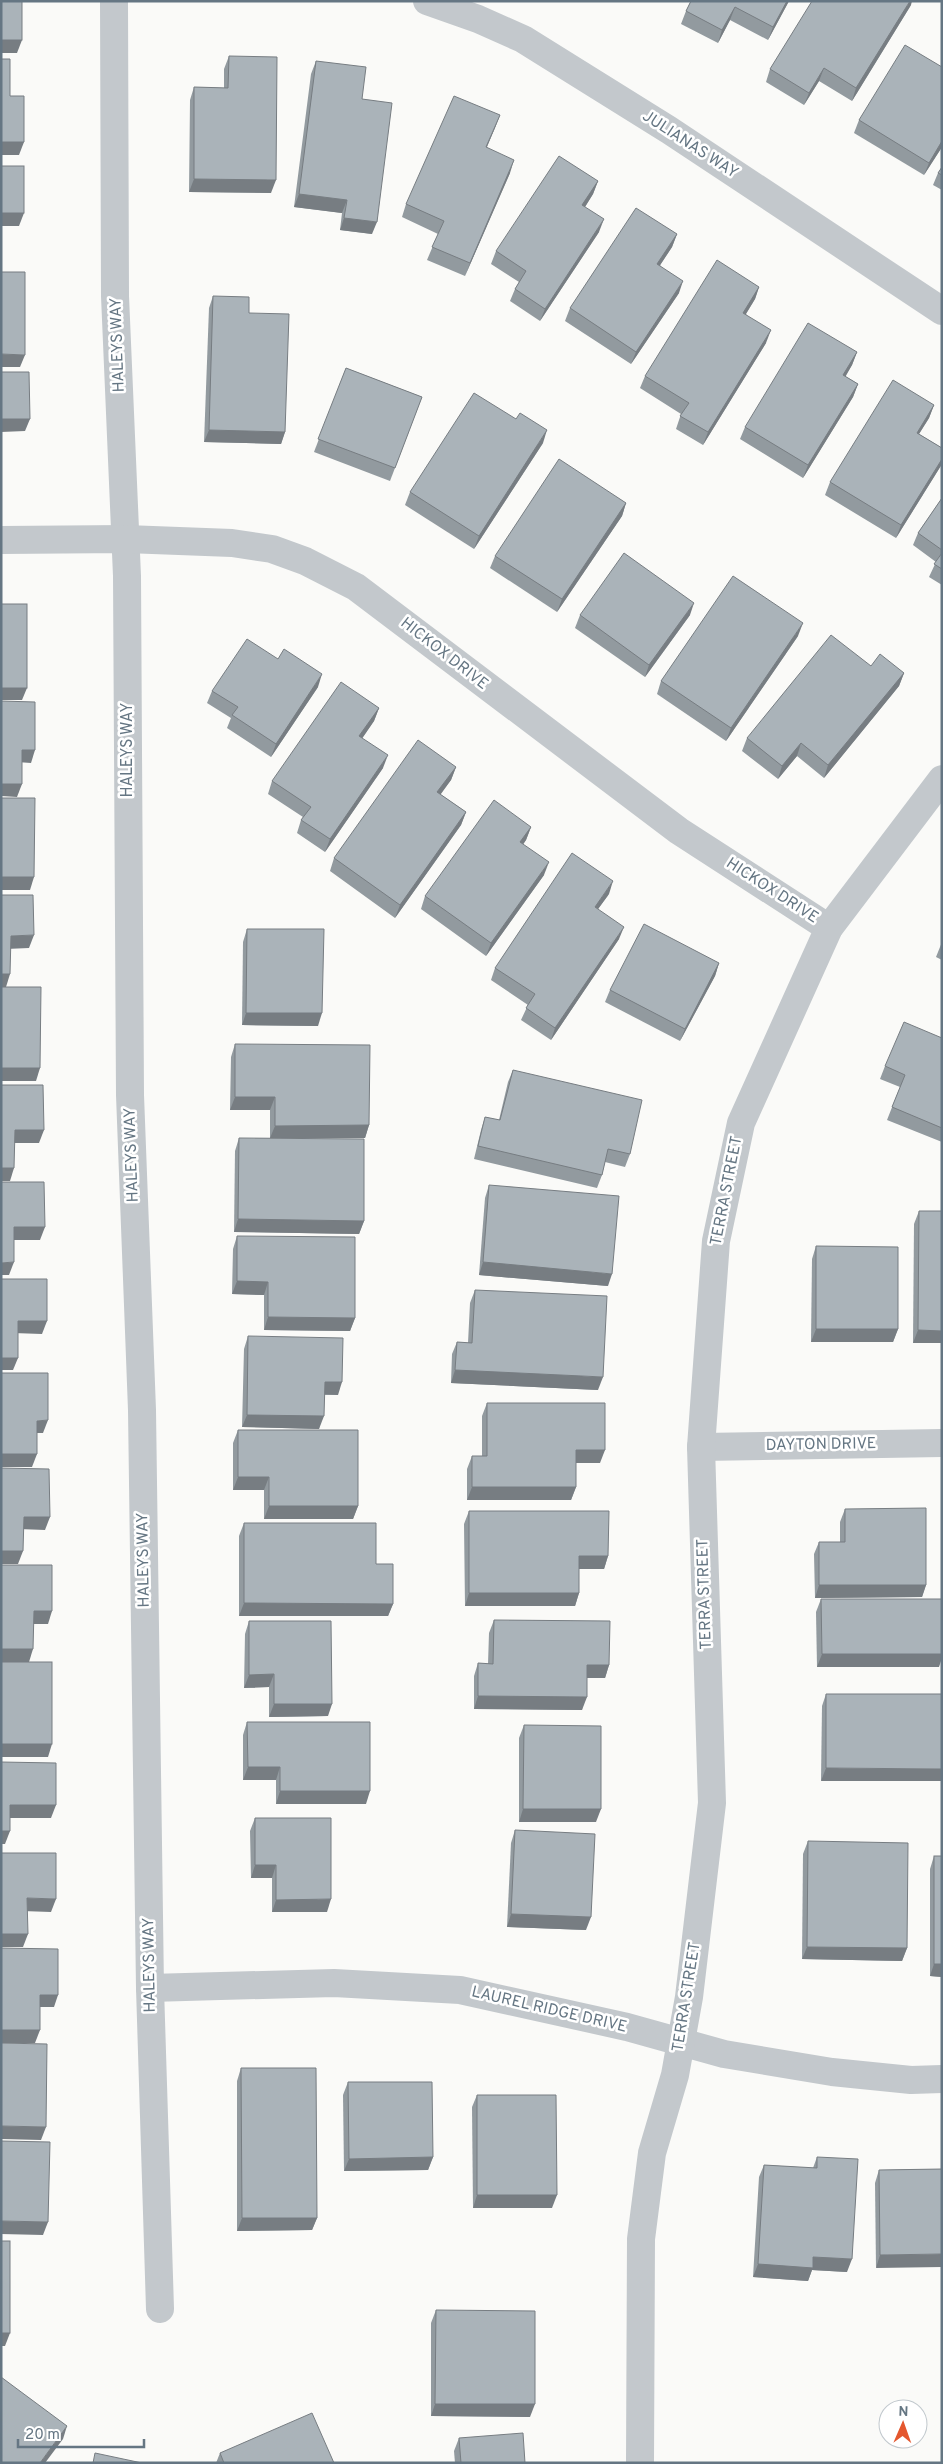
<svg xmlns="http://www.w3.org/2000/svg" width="943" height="2464" font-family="Overpass,sans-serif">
	<rect width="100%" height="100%" fill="#fafaf8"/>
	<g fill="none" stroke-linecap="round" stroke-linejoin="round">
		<g stroke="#c3c8cc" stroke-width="28">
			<polyline points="114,1 115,296 127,576 130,1095 142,1410 150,1988 160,2309"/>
			<polyline points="427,1 478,19 523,39 669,130 942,311"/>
			<polyline points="1,540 126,539 232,543 272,549 305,561 356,587 679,831 829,928"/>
			<polyline points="701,1447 942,1443"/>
			<polyline points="150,1988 334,1983 460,1990 627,2027 724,2054 832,2072 911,2080 942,2079"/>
			<polyline points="640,2463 641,2239 652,2153 675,2075 689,1997 712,1803 701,1447 716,1241 741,1123 829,928 942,779"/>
		</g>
	</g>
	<g fill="#929a9f">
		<polygon points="691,1 789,1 768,40 730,20 718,43 681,24 686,11"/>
		<polygon points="911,5 852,101 819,81 804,105 766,82 770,69"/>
		<polygon points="229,56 271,193 189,192 190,100 194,87 224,88 224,69"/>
		<polygon points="316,61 362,99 372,234 340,230 342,213 294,207 311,74"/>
		<polygon points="942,67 942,147 924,175 854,133 859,120"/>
		<polygon points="500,115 487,147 510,173 465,276 427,260 438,234 402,217 406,204"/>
		<polygon points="942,167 942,190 933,185 938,173"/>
		<polygon points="598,181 593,194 585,207 599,232 540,321 510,301 515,289 519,282 491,264 496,251"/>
		<polygon points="677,234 672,247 660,265 679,293 631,364 565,321 570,308"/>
		<polygon points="759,287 755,299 746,314 766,343 703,445 676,429 681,414 640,388 645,376"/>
		<polygon points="213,296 249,313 285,432 281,444 204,442 209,308"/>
		<polygon points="857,352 852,365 845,376 858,384 853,397 803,478 740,439 745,427"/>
		<polygon points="346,368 422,397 390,481 314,452"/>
		<polygon points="934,405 929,418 919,434 942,448 942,464 896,538 825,495 830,482"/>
		<polygon points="543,443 474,549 405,505 410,492"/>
		<polygon points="942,498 942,585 929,577 936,562 913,545 918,533"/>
		<polygon points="626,503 622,516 557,612 490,568 495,556"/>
		<polygon points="580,615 690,615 645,677 575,628"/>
		<polygon points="798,636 726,741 657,694 661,681"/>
		<polygon points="871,666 904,673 899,686 824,778 797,756 778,779 742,751 747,738"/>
		<polygon points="318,687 271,757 227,728 231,718 207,703 212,691"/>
		<polygon points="379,708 374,721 362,738 383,768 325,852 297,833 301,820 303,817 268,794 272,781"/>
		<polygon points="456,767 451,780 440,794 466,812 461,825 395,918 330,871 334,858"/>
		<polygon points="531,827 526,840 523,844 544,875 486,956 421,909 425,896"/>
		<polygon points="609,894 598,909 619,939 551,1040 521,1020 528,1005 491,980 495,968"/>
		<polygon points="247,929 318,1026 242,1025 243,942"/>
		<polygon points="942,942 942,960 936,957"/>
		<polygon points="719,963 715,976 680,1041 605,1002 610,990"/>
		<polygon points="942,1038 942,1142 887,1120 900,1087 880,1079 885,1066"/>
		<polygon points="235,1044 369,1125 365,1138 270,1138 270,1110 230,1110 231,1057"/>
		<polygon points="513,1070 630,1154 625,1167 605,1162 602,1175 597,1188 474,1159 481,1130 485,1117 499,1120 508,1082"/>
		<polygon points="239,1138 364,1221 359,1234 234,1232 235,1151"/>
		<polygon points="489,1185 608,1286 479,1275 485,1198"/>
		<polygon points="919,1211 942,1211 942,1343 913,1343 914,1224"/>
		<polygon points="237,1236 355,1318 350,1331 264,1330 264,1295 232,1294 233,1249"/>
		<polygon points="816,1246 898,1329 893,1342 811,1342 812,1259"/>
		<polygon points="475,1290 598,1390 451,1383 452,1354 457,1342 468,1343 470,1303"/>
		<polygon points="248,1336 338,1395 324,1395 319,1429 242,1427 244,1349"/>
		<polygon points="487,1403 600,1463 576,1463 576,1487 571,1500 467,1500 467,1469 472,1456 482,1456 482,1416"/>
		<polygon points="238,1430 358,1506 353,1519 264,1519 264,1490 233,1490 233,1443"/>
		<polygon points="845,1509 926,1585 922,1597 815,1598 814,1554 819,1542 840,1542 840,1522"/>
		<polygon points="469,1511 608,1556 604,1569 579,1569 579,1593 575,1606 465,1606 464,1524"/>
		<polygon points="244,1523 376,1564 393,1604 388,1616 239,1616 239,1536"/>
		<polygon points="821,1599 939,1667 817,1667 816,1612"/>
		<polygon points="494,1620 609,1665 605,1678 587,1678 582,1710 474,1709 474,1676 478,1663 488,1664 489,1633"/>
		<polygon points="249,1621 328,1716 269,1717 269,1687 244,1688 245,1634"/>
		<polygon points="826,1694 942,1694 821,1781 822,1706"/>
		<polygon points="247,1722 366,1804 276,1804 276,1780 243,1780 243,1735"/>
		<polygon points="524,1725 596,1822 519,1822 519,1738"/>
		<polygon points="255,1818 327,1912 272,1912 272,1878 251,1878 250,1831"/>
		<polygon points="515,1830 586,1930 507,1927 511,1843"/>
		<polygon points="808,1841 907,1948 902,1961 802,1959 803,1854"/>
		<polygon points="934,1856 942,1977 930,1976 930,1869"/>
		<polygon points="241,2068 317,2218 312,2230 237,2231 237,2081"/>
		<polygon points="348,2082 433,2157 428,2170 344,2171 343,2095"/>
		<polygon points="477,2095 552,2208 473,2208 472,2107"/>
		<polygon points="817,2157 847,2272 812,2270 808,2281 753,2277 759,2177 764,2165 813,2168"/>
		<polygon points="942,2169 876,2268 875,2183 879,2170"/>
		<polygon points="436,2310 530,2417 431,2416 431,2323"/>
		<polygon points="459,2438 525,2463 455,2463 454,2451"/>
		<polygon points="220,2453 334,2463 216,2463"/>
	</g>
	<g fill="#777d82">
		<polygon points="787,1 789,1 768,40 773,27"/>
		<polygon points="910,1 912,1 911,5 852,101 856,88"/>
		<polygon points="735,7 730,20 718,43 722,30"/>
		<polygon points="1,40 22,40 17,53 1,53"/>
		<polygon points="824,68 819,81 804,105 809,93"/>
		<polygon points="500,115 495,128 481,160 486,147"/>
		<polygon points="942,141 942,147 924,175 929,163"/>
		<polygon points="1,142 24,142 19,155 1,155"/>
		<polygon points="514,160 510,173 465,276 470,263"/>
		<polygon points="194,179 276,180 271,193 189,192"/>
		<polygon points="598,181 593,194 578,218 582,205"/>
		<polygon points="299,194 347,200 342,213 294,207"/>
		<polygon points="1,213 24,213 19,226 1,226"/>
		<polygon points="344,218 377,222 372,234 340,230"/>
		<polygon points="604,219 599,232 540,321 545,309"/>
		<polygon points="677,234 672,247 653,276 657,264"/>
		<polygon points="683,281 679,293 631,364 636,352"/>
		<polygon points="759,287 755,299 739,325 743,313"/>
		<polygon points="771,330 766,343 703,445 708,432"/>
		<polygon points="857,352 852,365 839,388 843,375"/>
		<polygon points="1,354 25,355 20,367 1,367"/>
		<polygon points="858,384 853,397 803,478 808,465"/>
		<polygon points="934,405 929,418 912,445 917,433"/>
		<polygon points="1,419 30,419 25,431 1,432"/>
		<polygon points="209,430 285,432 281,444 204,442"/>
		<polygon points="547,430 543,443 474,549 479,536"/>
		<polygon points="942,459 942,464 896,538 901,525"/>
		<polygon points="626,503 622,516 557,612 562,599"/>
		<polygon points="694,603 690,615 645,677 649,665"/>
		<polygon points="803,623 798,636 726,741 731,728"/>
		<polygon points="904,673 899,686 824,778 828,765"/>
		<polygon points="322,674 318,687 271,757 276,744"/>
		<polygon points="1,688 27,688 22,700 1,700"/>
		<polygon points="379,708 374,721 355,749 359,736"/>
		<polygon points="801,743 797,756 778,779 782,766"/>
		<polygon points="22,750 35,750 31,763 17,762"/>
		<polygon points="388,755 383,768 325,852 330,839"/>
		<polygon points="456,767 451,780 433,805 437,792"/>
		<polygon points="1,784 22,784 17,797 1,796"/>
		<polygon points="466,812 461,825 395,918 400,905"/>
		<polygon points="531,827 526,840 516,855 520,842"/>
		<polygon points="549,862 544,875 486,956 491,943"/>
		<polygon points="1,877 34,877 30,890 1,890"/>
		<polygon points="613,881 609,894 590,920 595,907"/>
		<polygon points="624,927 619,939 551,1040 555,1028"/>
		<polygon points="34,935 29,948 6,949 11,936"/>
		<polygon points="719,963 715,976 680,1041 685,1029"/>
		<polygon points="1,974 10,974 6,987 1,987"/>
		<polygon points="246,1013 322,1013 318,1026 242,1025"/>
		<polygon points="1,1068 40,1068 36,1081 1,1081"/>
		<polygon points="235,1097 275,1097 270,1110 230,1110"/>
		<polygon points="369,1125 365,1138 270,1138 275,1126"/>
		<polygon points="15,1130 44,1130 39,1143 10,1143"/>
		<polygon points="1,1168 14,1168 10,1181 1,1181"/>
		<polygon points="238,1219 364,1221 359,1234 234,1232"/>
		<polygon points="14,1227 45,1227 40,1240 9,1240"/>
		<polygon points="14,1262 9,1275 1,1275 1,1263"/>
		<polygon points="483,1262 612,1274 608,1286 479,1275"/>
		<polygon points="237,1281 268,1282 264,1295 232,1294"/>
		<polygon points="268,1317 355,1318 350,1331 264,1330"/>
		<polygon points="18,1321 47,1321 42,1334 13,1333"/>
		<polygon points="816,1329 898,1329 893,1342 811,1342"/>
		<polygon points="918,1330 942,1331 942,1343 913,1343"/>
		<polygon points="1,1358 18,1358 13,1370 1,1370"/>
		<polygon points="455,1370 603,1377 598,1390 451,1383"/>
		<polygon points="325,1382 342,1382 338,1395 320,1394"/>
		<polygon points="247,1415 324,1416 319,1429 242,1427"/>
		<polygon points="48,1420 43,1433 32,1433 37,1421"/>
		<polygon points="576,1450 605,1450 600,1463 571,1463"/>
		<polygon points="1,1454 37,1454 32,1467 1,1467"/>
		<polygon points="238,1477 269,1477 264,1490 233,1490"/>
		<polygon points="472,1487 576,1487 571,1500 467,1500"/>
		<polygon points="269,1506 358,1506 353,1519 264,1519"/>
		<polygon points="24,1517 50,1517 45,1530 19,1529"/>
		<polygon points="1,1551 23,1551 18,1564 1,1564"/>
		<polygon points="579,1556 608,1556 604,1569 575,1569"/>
		<polygon points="819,1585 926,1585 922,1597 815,1598"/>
		<polygon points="469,1593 579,1593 575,1606 465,1606"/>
		<polygon points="244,1603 393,1604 388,1616 239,1616"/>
		<polygon points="34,1611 52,1611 48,1624 29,1624"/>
		<polygon points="1,1649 33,1649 29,1662 1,1662"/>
		<polygon points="822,1654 942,1654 942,1658 939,1667 817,1667"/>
		<polygon points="587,1665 609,1665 605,1678 582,1678"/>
		<polygon points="274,1674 269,1687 244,1688 249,1675"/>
		<polygon points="478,1696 587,1697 582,1710 474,1709"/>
		<polygon points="274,1704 332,1704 328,1716 269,1717"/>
		<polygon points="1,1744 52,1744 48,1757 1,1757"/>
		<polygon points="248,1767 280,1767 276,1780 243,1780"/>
		<polygon points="826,1768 942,1769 942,1781 821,1781"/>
		<polygon points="280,1791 370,1791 366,1804 276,1804"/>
		<polygon points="10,1805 56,1805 51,1818 6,1818"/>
		<polygon points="523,1809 601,1809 596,1822 519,1822"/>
		<polygon points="1,1831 10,1831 5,1844 1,1844"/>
		<polygon points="255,1865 276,1865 272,1878 251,1878"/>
		<polygon points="27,1898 56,1899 51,1912 22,1911"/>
		<polygon points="331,1899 327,1912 272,1912 276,1900"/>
		<polygon points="511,1914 591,1917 586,1930 507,1927"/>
		<polygon points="1,1934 28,1934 23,1947 1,1947"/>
		<polygon points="807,1947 907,1948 902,1961 802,1959"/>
		<polygon points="934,1964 942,1964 942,1977 930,1976"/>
		<polygon points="40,1995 58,1995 54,2007 35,2007"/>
		<polygon points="1,2030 40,2030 35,2043 1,2043"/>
		<polygon points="1,2126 46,2127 41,2140 1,2139"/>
		<polygon points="433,2157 428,2170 344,2171 349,2159"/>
		<polygon points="477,2195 557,2195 552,2208 473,2208"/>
		<polygon points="242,2218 317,2218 312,2230 237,2231"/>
		<polygon points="1,2221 48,2222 43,2235 1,2234"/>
		<polygon points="942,2254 942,2267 876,2268 880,2255"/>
		<polygon points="813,2257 852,2259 847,2272 812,2270 808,2281 753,2277 758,2264"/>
		<polygon points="1,2333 10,2333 5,2346 1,2346"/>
		<polygon points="435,2404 535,2404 530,2417 431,2416"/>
		<polygon points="67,2426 63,2439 45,2463 40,2463"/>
	</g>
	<g fill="#aab3b9" stroke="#777d82">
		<rect x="1" y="1" width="21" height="39"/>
		<polygon points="691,1 787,1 773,27 735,7 722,30 686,11"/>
		<polygon points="812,1 910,1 856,88 824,68 809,93 770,69"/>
		<polygon points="905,45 942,67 942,141 929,163 859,120"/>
		<polygon points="229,56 277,57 276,180 194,179 194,87 228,88"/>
		<polygon points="1,59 10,59 10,96 24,96 24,142 1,142"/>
		<polygon points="316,61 366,67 362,99 392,103 377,222 344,218 347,200 299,194"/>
		<polygon points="454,96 500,115 486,147 514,160 470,263 432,247 444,221 406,204"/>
		<polygon points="559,156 598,181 582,205 604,219 545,309 515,289 526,271 496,251"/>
		<rect x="1" y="166" width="23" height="47"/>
		<polygon points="942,167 942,175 938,173"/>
		<polygon points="636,208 677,234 657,264 683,281 636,352 570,308"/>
		<polygon points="717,260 759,287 743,313 771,330 708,432 680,416 689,403 645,376"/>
		<polygon points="1,272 25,272 25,355 1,354"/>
		<polygon points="213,296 249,297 249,313 289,314 285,432 209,430"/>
		<polygon points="808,323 857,352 843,375 858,384 808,465 745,427"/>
		<polygon points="346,368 422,397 395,468 318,439"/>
		<polygon points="1,372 29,372 30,419 1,419"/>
		<polygon points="893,380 934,405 917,433 942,448 942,459 901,525 830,482"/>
		<polygon points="474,393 516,419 520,413 547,430 479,536 410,492"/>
		<polygon points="559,459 626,503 562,599 495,556"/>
		<polygon points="942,498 942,550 918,533"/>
		<polygon points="624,553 694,603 649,665 580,615"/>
		<polygon points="942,553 942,569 934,564"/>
		<polygon points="733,576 803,623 731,728 661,681"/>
		<rect x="1" y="604" width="26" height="84"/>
		<polygon points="831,635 871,666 880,654 904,673 828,765 801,743 782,766 747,738"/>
		<polygon points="247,639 278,659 284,649 322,674 276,744 232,715 238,707 212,691"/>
		<polygon points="341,682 379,708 359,736 388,755 330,839 301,820 311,807 272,781"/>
		<polygon points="1,701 35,702 35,750 22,750 22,784 1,784"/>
		<polygon points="418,740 456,767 437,792 466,812 400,905 334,858"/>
		<polygon points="1,798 35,798 34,877 1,877"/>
		<polygon points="494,800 531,827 520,842 549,862 491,943 425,896"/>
		<polygon points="572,853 613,881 595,907 624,927 555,1028 526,1008 535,994 495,968"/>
		<polygon points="1,895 33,895 34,935 11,936 10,974 1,974"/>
		<polygon points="644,924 719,963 685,1029 610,990"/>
		<polygon points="247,929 324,929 322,1013 246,1013"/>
		<polygon points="1,987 41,987 40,1068 1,1068"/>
		<polygon points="904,1022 942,1038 942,1128 892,1107 905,1075 885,1066"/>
		<polygon points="235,1044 370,1045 369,1125 275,1126 275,1097 235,1097"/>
		<polygon points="513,1070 642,1100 630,1154 608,1149 602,1175 478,1146 485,1117 500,1120"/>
		<polygon points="1,1085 43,1085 44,1130 15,1130 14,1168 1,1168"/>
		<polygon points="239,1138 364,1139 364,1221 238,1219"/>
		<polygon points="1,1182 44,1182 45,1227 14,1227 14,1262 1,1263"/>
		<polygon points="489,1185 619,1196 612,1274 483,1262"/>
		<polygon points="919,1211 942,1211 942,1331 918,1330"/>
		<polygon points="237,1236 355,1237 355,1318 268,1317 268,1282 237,1281"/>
		<polygon points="816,1246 898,1247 898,1329 816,1329"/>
		<polygon points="1,1279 47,1279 47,1321 18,1321 18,1358 1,1358"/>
		<polygon points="475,1290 607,1296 603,1377 455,1370 457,1342 472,1343"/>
		<polygon points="248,1336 343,1338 342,1382 325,1382 324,1416 247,1415"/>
		<polygon points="1,1373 48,1373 48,1420 37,1421 37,1454 1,1454"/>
		<polygon points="487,1403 605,1403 605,1450 576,1450 576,1487 472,1487 472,1456 487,1456"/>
		<polygon points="238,1430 358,1430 358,1506 269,1506 269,1477 238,1477"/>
		<polygon points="1,1468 49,1469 50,1517 24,1517 23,1551 1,1551"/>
		<polygon points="926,1508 926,1585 819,1585 819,1542 845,1542 845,1509"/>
		<polygon points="469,1511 609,1511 608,1556 579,1556 579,1593 469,1593"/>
		<polygon points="244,1523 376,1523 376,1564 393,1564 393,1604 244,1603"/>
		<polygon points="1,1565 52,1565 52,1611 34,1611 33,1649 1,1649"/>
		<polygon points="821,1599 942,1599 942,1654 822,1654"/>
		<polygon points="494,1620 610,1621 609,1665 587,1665 587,1697 478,1696 478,1663 493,1664"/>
		<polygon points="249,1621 331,1621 332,1704 274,1704 274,1674 249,1675"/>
		<rect x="1" y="1662" width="51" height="82"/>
		<polygon points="826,1694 942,1694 942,1769 826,1768"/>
		<polygon points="247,1722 370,1722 370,1791 280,1791 280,1767 248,1767"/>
		<polygon points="524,1725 601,1726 601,1809 523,1809"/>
		<polygon points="1,1762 56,1763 56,1805 10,1805 10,1831 1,1831"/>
		<polygon points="255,1818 331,1818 331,1899 276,1900 276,1865 255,1865"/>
		<polygon points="515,1830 595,1834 591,1917 511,1914"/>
		<polygon points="808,1841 908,1843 907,1948 807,1947"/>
		<polygon points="1,1853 56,1853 56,1899 27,1898 28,1934 1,1934"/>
		<rect x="934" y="1856" width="8" height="108"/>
		<polygon points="1,1948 58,1949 58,1995 40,1995 40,2030 1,2030"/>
		<polygon points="1,2043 47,2044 46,2127 1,2126"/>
		<polygon points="241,2068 316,2068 317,2218 242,2218"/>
		<polygon points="348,2082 432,2082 433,2157 349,2159"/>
		<polygon points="477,2095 556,2095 557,2195 477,2195"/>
		<polygon points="1,2141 50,2142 48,2222 1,2221"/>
		<polygon points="817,2157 858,2159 852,2259 813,2257 813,2268 758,2264 764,2165 817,2168"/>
		<polygon points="942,2169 942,2254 880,2255 879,2170"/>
		<rect x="1" y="2241" width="9" height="92"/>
		<polygon points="436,2310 535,2311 535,2404 435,2404"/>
		<polygon points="1,2377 67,2426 40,2463 1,2463"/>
		<polygon points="312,2413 334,2463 224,2463 220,2453"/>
		<polygon points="523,2433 525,2463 461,2463 459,2438"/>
		<polygon points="95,2453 142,2463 93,2463"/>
	</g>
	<g text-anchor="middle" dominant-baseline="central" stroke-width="5" stroke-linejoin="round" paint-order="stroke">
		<g font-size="16" fill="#657683" stroke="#fff">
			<text transform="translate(690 145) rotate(33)">JULIANAS WAY</text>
			<text transform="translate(118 345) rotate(-92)">HALEYS WAY</text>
			<text transform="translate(444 654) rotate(38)">HICKOX DRIVE</text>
			<text transform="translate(128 750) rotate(-90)">HALEYS WAY</text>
			<text transform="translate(772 891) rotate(33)">HICKOX DRIVE</text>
			<text transform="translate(132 1155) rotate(-92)">HALEYS WAY</text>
			<text transform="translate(727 1191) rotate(-79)">TERRA STREET</text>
			<text transform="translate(821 1445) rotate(-1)">DAYTON DRIVE</text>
			<text transform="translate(144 1560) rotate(-91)">HALEYS WAY</text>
			<text transform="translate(705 1594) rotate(-92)">TERRA STREET</text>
			<text transform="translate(150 1965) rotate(-91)">HALEYS WAY</text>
			<text transform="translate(687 1997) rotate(-81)">TERRA STREET</text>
			<text transform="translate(549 2010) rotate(13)">LAUREL RIDGE DRIVE</text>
		</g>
	</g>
	<rect width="943" height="2464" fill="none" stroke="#657683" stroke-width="5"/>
	<g transform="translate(903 2424) rotate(2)"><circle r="24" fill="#ffffff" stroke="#c1c8cd"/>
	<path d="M0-4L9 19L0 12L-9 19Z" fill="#e4572e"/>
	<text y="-8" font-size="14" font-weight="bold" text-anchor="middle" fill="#657683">N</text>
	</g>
	<path d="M18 2439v8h126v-8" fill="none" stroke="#657683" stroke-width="2.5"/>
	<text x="25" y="2439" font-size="15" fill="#657683" stroke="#ffffff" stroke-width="4" paint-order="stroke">20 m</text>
</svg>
